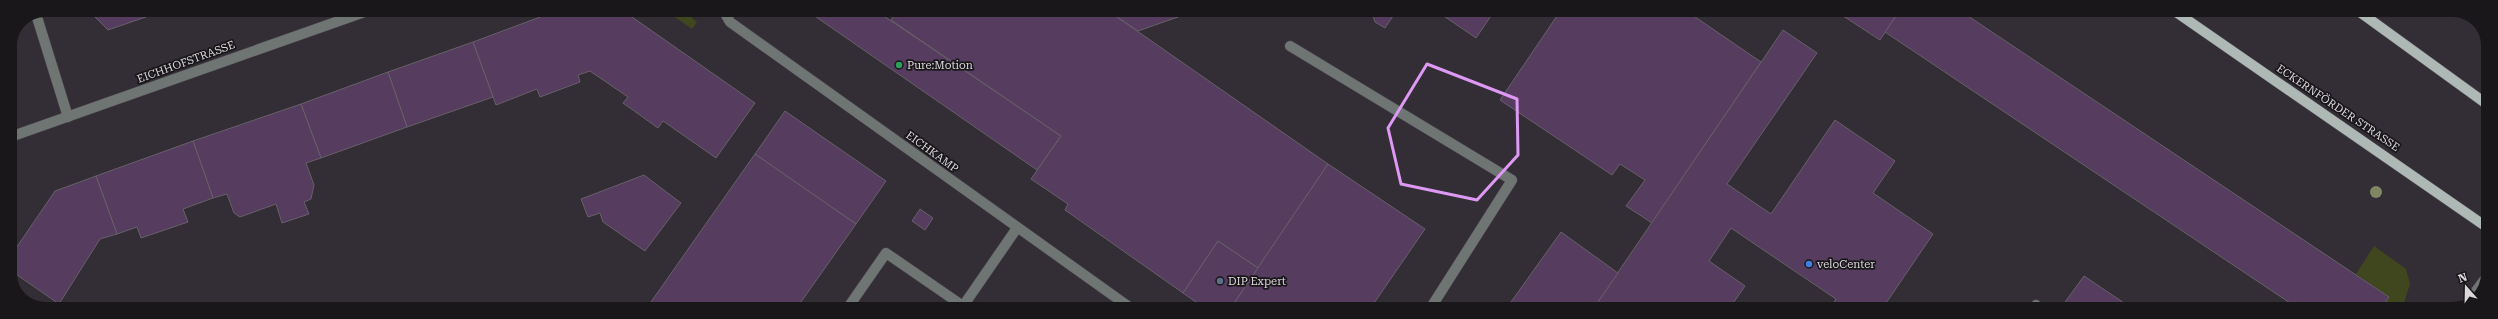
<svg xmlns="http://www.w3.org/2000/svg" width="2498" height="319" font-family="'Roboto Serif',serif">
	<rect width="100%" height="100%" fill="#332d35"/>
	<g fill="#40471e">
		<polygon points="665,10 682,10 697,22 692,29"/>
		<polygon points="2374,246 2406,269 2410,284 2402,309 2381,309 2389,297 2356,274"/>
	</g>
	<g fill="#563c5f" stroke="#676069">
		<polygon points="88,10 166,10 108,30"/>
		<polygon points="559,10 622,10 755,103 716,158 663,121 658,128 623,103 628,97 590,71 578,75 580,82 540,97 537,89 496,105 473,42"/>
		<polygon points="806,10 875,10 1061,136 1037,170"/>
		<polygon points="898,10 1107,10 1328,164 1258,268 1218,241 1183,293 1065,210 1068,204 1031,179 1061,136 891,20"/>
		<polygon points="1107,10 1198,10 1138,31"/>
		<polygon points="1371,10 1397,10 1385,28 1375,22"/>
		<polygon points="1435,10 1495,10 1476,38"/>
		<polygon points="1561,10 1685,10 1761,62 1652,223 1626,206 1645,180 1620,164 1612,175 1500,100"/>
		<polygon points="1834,10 1900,10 1880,40"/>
		<polygon points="1900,10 1959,10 2389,297 2381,309 2299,309 1885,32"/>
		<polygon points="1783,30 1817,53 1727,184 1771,214 1835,120 1895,161 1873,193 1933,234 1882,309 1829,309 1836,299 1731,228 1709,261 1745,286 1729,309 1593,309"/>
		<polygon points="473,42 493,97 407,127 388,72"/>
		<polygon points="388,72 407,127 321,158 301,104"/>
		<polygon points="301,104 321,158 306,163 314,185 311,199 304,202 309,214 282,223 276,204 240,217 234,213 227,194 213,198 193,141"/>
		<polygon points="785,111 886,181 856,224 755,154"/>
		<polygon points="193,141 213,198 183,209 188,222 141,238 137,227 117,234 96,176"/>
		<polygon points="755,154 856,224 796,309 646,309"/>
		<polygon points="1328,164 1425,229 1370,309 1230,309"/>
		<polygon points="644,175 681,203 645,251 603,222 600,213 588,217 581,199"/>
		<polygon points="96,176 117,234 100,239 59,304 10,270 10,257 55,191"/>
		<polygon points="920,209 933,218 925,230 912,221"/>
		<polygon points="1561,232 1618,273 1593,309 1506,309"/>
		<polygon points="1218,241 1258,268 1230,309 1206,309 1183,293"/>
		<polygon points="2084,276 2133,309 2060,309"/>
	</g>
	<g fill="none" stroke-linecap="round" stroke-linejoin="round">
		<g stroke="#4e4850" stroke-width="11">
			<g id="minor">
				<polyline points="723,10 730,22 1132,309"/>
				<polyline points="36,14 68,117"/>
				<polyline points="1290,46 1512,180 1430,309"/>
				<polyline points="10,137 370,10"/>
				<polyline points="2467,303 2488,275"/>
				<polyline points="847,309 886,253 963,306"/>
				<polyline points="961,309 1017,228"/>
				<polyline points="2033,309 2036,305"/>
			</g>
		</g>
		<g stroke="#4e4850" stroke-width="11">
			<g id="major">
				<polyline points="2173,10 2488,228"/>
				<polyline points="2357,10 2488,105"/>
			</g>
		</g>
		<use href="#minor" stroke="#6f7573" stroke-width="10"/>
		<use href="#major" stroke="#aeb9b5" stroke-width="10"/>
	</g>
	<circle fill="#808562" cx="2376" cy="192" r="6"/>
	<path fill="none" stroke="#dd99f3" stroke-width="3" stroke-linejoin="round" d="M1427 64 1517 99 1518 155 1477 200 1401 184 1388 128Z"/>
	<circle fill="#2e9e5b" stroke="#19171a" stroke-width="1.5" cx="899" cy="65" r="4"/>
	<circle fill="#3f7fe0" stroke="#19171a" stroke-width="1.5" cx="1809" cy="264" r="4"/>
	<circle fill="#5c6f8a" stroke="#19171a" stroke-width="1.5" cx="1220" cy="281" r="4"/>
	<g text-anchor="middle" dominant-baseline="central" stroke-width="3.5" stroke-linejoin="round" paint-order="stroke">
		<g font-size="11" fill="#dbd7dc" stroke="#19171a">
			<text transform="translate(186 62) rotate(-20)">EICHHOFSTRASSE</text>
			<text transform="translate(2338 108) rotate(34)">ECKERNFÖRDER STRASSE</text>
			<text transform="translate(932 152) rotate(36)">EICHKAMP</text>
		</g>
		<g font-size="11" fill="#dbd7dc" stroke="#19171a" text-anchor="start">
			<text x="907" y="65">Pure:Motion</text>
			<text x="1817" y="264">veloCenter</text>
			<text x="1228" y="281">DIP Expert</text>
		</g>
	</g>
	<path d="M0 0H2498V319H0ZM45 17H2453A28 28 0 0 1 2481 45V274A28 28 0 0 1 2453 302H45A28 28 0 0 1 17 274V45A28 28 0 0 1 45 17Z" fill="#19171a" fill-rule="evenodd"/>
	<g transform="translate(2466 287) rotate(340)" stroke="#19171a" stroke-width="3" paint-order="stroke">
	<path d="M0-3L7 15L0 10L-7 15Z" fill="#dbd7dc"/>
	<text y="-6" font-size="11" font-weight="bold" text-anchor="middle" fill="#dbd7dc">N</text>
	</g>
</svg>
